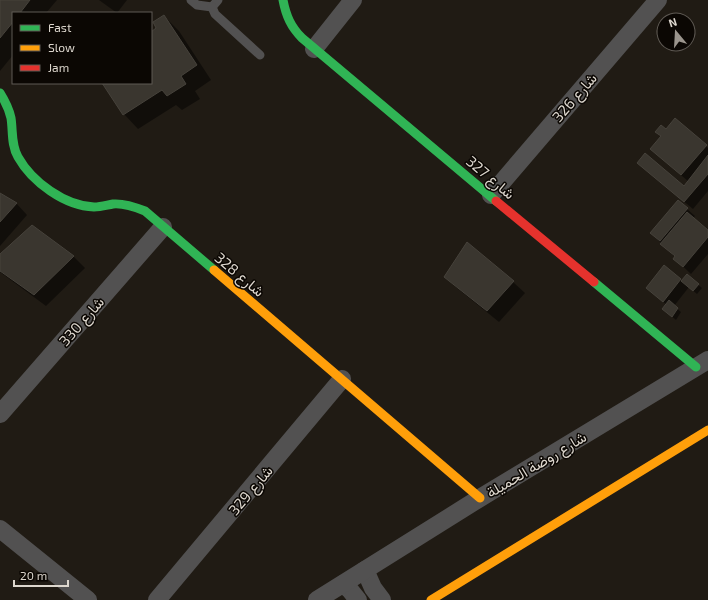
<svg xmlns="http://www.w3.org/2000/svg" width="708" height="600" font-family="'Exo 2',Vazirmatn,sans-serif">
	<rect width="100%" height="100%" fill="#201b14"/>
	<g fill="#0007">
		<polygon points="0,0 57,0 46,13 13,13 13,55 0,71"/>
		<polygon points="99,0 127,0 117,13"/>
		<polygon points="164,16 179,31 211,80 195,91 200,99 182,110 176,105 138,129 124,114 103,83 151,83 151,31 152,32 158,29"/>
		<polygon points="666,131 706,146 708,148 708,191 693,209 638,163 684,187 689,182 651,149 662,137 657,132"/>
		<polygon points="0,194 16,203 27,215 0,246"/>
		<polygon points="687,209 695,216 693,218 708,231 708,254 691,274 674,258 675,257 651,233"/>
		<polygon points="32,226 74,257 85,268 46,306 0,272 0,256"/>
		<polygon points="468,243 513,282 525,293 499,322 457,288 445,277"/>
		<polygon points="664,266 682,281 687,275 702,288 697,294 689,287 674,306 681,312 676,320 663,309 667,305 647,288"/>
	</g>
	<g fill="#3a362f" stroke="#46423b">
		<polygon points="0,0 30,0 20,13 13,13 13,22 0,38"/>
		<polygon points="164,15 197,65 181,76 186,84 167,96 162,90 123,115 102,83 151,83 151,32 156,28 153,22"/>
		<polygon points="675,118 707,145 681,175 650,149 661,136 655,132 661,125 666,129"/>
		<polygon points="645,153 684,186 708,155 708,174 684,202 637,163"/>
		<polygon points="0,193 17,203 0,222"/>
		<polygon points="678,200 688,208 660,241 650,233"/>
		<polygon points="687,212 708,230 708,237 683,267 673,259 675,256 660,244"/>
		<polygon points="32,225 74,256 34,295 0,271 0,254"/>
		<polygon points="467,242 514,281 487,311 444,277"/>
		<polygon points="664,265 681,279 663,302 646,288"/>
		<polygon points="687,274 699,284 693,291 681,281"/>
		<polygon points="669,300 678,308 672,317 662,309"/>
	</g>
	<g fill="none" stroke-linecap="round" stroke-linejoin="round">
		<g stroke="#525151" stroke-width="9">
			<polyline points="191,0 197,5 212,7 218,0"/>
			<polyline points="212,7 215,14 260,55"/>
		</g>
		<g stroke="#525151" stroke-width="18">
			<polyline points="314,49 353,0"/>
			<polyline points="491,195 658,0"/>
			<polyline points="0,414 163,227"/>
			<polyline points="0,529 88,600"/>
			<polyline points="365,570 373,588 382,600"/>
			<polyline points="343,584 350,590 358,600"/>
			<polyline points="157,600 342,379"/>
			<polyline points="317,600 480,498 708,360"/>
		</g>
		<g stroke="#30b455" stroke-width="9">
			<path d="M283 0C286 16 291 27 302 38L496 201"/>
			<path d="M0 93C5 101 9 109 11 118 13 131 11 145 18 157 32 182 65 206 94 207 101 207 107 205 113 204 124 203 135 207 145 211L214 270"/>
			<polyline points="594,282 696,367"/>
		</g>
		<g stroke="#ff9f0a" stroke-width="9">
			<polyline points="214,270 480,498"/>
			<polyline points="431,600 708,430"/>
		</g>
		<polyline stroke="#e5322d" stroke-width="9" points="496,201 594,282"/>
	</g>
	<g text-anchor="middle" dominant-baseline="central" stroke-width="3" stroke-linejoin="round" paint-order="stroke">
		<g font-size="15" fill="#ddd7ce" stroke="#0b0703">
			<text transform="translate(574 97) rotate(-49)">شارع 326</text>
			<text transform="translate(491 177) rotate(40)">شارع 327</text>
			<text transform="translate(240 274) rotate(40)">شارع 328</text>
			<text transform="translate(81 321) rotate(-49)">شارع 330</text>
			<text transform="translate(536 464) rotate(-31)">شارع روضة الحميلة</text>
			<text transform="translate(250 490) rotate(-50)">شارع 329</text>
		</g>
	</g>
	<rect x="12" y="12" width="140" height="72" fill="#0b0703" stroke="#5f5a54"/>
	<rect x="20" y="25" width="20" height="6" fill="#30b455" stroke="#5f5a54"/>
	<text x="48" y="32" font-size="12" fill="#ddd7ce">Fast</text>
	<rect x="20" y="45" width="20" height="6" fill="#ff9f0a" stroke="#5f5a54"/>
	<text x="48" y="52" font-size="12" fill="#ddd7ce">Slow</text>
	<rect x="20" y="65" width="20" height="6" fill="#e5322d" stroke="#5f5a54"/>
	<text x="48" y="72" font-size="12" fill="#ddd7ce">Jam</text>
	<g transform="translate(676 32) rotate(342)"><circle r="19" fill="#0b0703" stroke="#5f5a54"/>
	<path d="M0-3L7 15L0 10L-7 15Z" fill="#9b958d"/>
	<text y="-6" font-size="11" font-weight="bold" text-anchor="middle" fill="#ddd7ce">N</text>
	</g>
	<path d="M14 580v6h54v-6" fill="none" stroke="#ddd7ce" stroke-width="2"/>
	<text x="20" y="580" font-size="12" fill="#ddd7ce" stroke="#0b0703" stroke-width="3" paint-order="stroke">20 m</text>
</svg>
